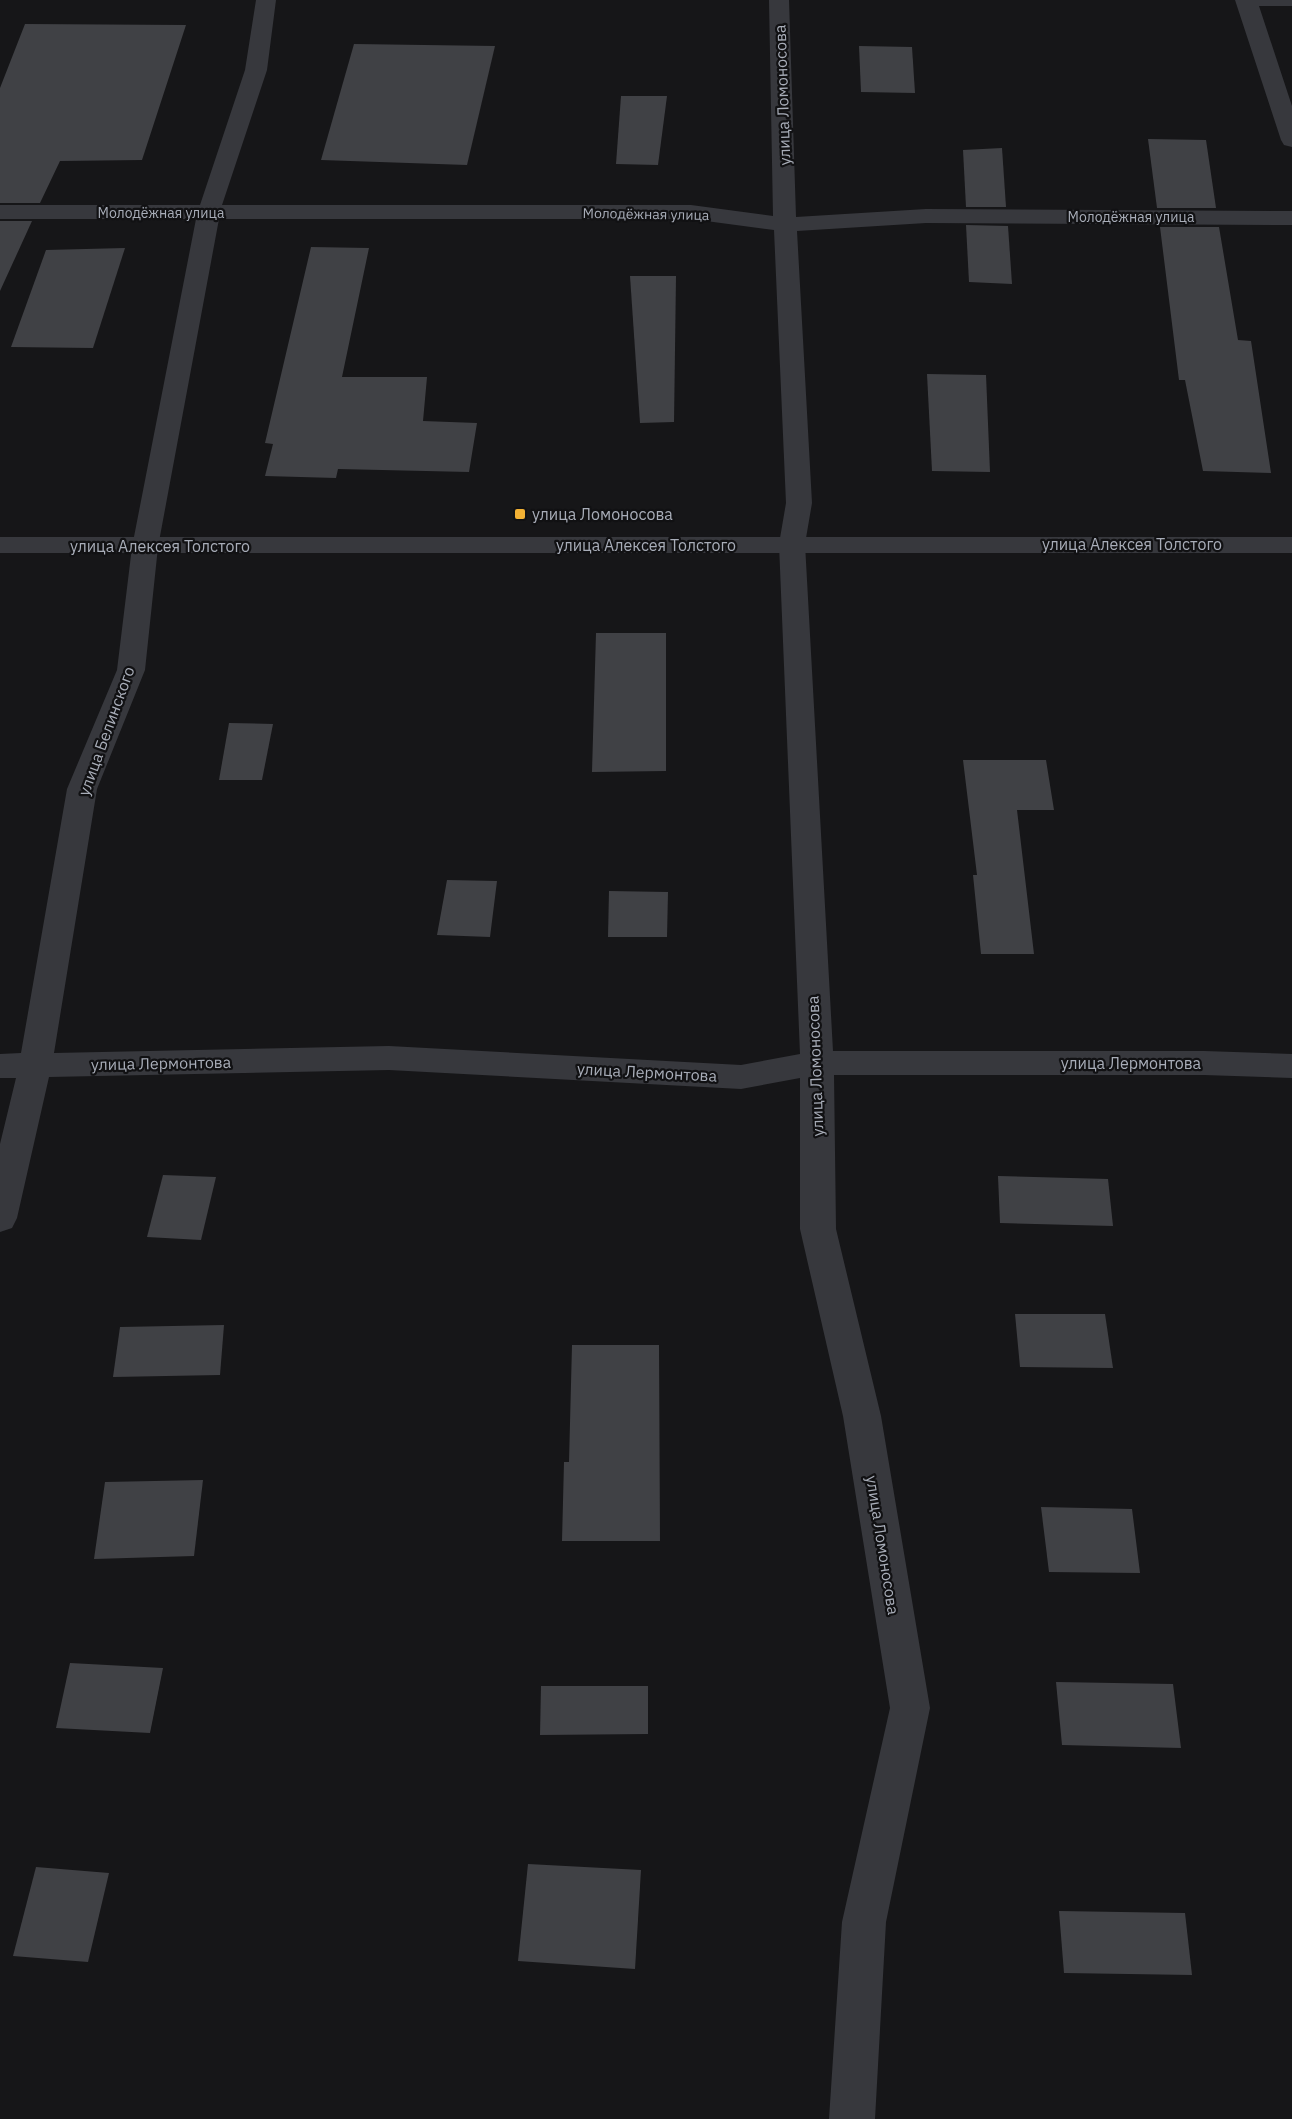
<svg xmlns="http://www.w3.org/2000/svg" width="1292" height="2119" font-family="'IBM Plex Sans',sans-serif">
	<rect width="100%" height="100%" fill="#161618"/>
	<g fill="#404145">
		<polygon points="25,24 186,25 142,160 60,161 40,203 0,203 0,88"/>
		<polygon points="354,44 495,46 467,165 321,160"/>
		<polygon points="859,46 912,47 915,93 861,92"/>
		<polygon points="621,96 667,96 658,165 616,164"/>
		<polygon points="1148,139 1206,140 1216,208 1157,208"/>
		<polygon points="1002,148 1006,207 966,207 963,150"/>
		<polygon points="0,221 32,221 0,291"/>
		<polygon points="966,225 1008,226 1012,284 969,282"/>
		<polygon points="1160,227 1219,227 1238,340 1251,341 1271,473 1203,471 1185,380 1179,380"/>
		<polygon points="311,247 369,248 342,377 427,377 423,421 477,423 469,472 338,469 336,478 265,476 273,444 265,443"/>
		<polygon points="125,248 93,348 11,347 46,250"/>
		<polygon points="630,276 676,276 674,422 640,423"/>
		<polygon points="927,374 986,375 990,472 932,471"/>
		<polygon points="596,633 666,633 666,771 592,772"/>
		<polygon points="229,723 273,724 262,780 219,780"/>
		<polygon points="963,760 1046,760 1054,810 1017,810 1034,954 981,954 973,875 977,875"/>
		<polygon points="447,880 497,881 490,937 437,935"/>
		<polygon points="609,891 668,892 667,937 608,937"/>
		<polygon points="163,1175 216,1177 201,1240 147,1237"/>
		<polygon points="998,1176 1108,1179 1113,1226 1000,1223"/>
		<polygon points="1015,1314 1105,1314 1113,1368 1020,1367"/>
		<polygon points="224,1325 220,1375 113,1377 120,1327"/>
		<polygon points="572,1345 659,1345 660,1541 562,1541 564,1462 569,1462"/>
		<polygon points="203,1480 194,1556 94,1559 105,1482"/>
		<polygon points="1041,1507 1132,1509 1140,1573 1049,1572"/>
		<polygon points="70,1663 163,1668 150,1733 56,1728"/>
		<polygon points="1056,1682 1173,1684 1181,1748 1062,1745"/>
		<polygon points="541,1686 648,1686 648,1734 540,1735"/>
		<polygon points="528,1864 641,1870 635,1969 518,1961"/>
		<polygon points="36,1867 109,1873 88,1962 13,1956"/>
		<polygon points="1059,1911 1185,1913 1192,1975 1064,1973"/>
	</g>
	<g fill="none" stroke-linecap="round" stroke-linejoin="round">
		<g fill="#37383d" fill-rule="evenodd">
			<path d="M256 0H276L267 70 222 205H691L773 216 769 0H789L796 217 926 209 1292 211V225L926 223 797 231 812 503 805 544 833 1051H1204L1292 1054V1078L1204 1075H834L836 1229 881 1416 930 1708 886 1922 875 2119H829L842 1922 890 1708 843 1416 800 1229V1078L741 1089 389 1070 49 1077 17 1218 12 1228 0 1232V1144L16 1078H0V1054L21 1053 67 789 117 670 132 547 196 219H0V205H200L245 70ZM219 219H691L774 230 786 503 779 544 800 1054 741 1065 389 1046 54 1053 97 789 145 670 158 547Z"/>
			<polygon points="1235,0 1292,0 1292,6 1259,6 1292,106 1292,147 1284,145 1281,140"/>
		</g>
		<rect fill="#37383d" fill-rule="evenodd" x="0" y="537" width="1292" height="16"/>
	</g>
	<rect fill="#f2b134" stroke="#111113" stroke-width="2" x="514" y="508" width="12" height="12" rx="3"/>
	<g text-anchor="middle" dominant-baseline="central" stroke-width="4.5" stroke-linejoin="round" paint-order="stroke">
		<g font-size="14" fill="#a8adb8" stroke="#111113">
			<text x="161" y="213">Молодёжная улица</text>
			<text transform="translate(646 214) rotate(1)">Молодёжная улица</text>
			<text x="1131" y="217">Молодёжная улица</text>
		</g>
		<g font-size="16" fill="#a8adb8" stroke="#111113">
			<text transform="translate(782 95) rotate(-92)">улица Ломоносова</text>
			<text x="1132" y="544">улица Алексея Толстого</text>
			<text x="646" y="545">улица Алексея Толстого</text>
			<text x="160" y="546">улица Алексея Толстого</text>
			<text transform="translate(106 731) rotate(-70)">улица Белинского</text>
			<text transform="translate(161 1063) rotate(-1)">улица Лермонтова</text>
			<text x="1131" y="1063">улица Лермонтова</text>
			<text transform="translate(815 1066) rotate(-92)">улица Ломоносова</text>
			<text transform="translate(647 1072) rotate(3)">улица Лермонтова</text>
			<text transform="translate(883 1545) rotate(81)">улица Ломоносова</text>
		</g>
		<g font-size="16" fill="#a8adb8" stroke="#111113" text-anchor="start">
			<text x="532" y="514">улица Ломоносова</text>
		</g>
	</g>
</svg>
